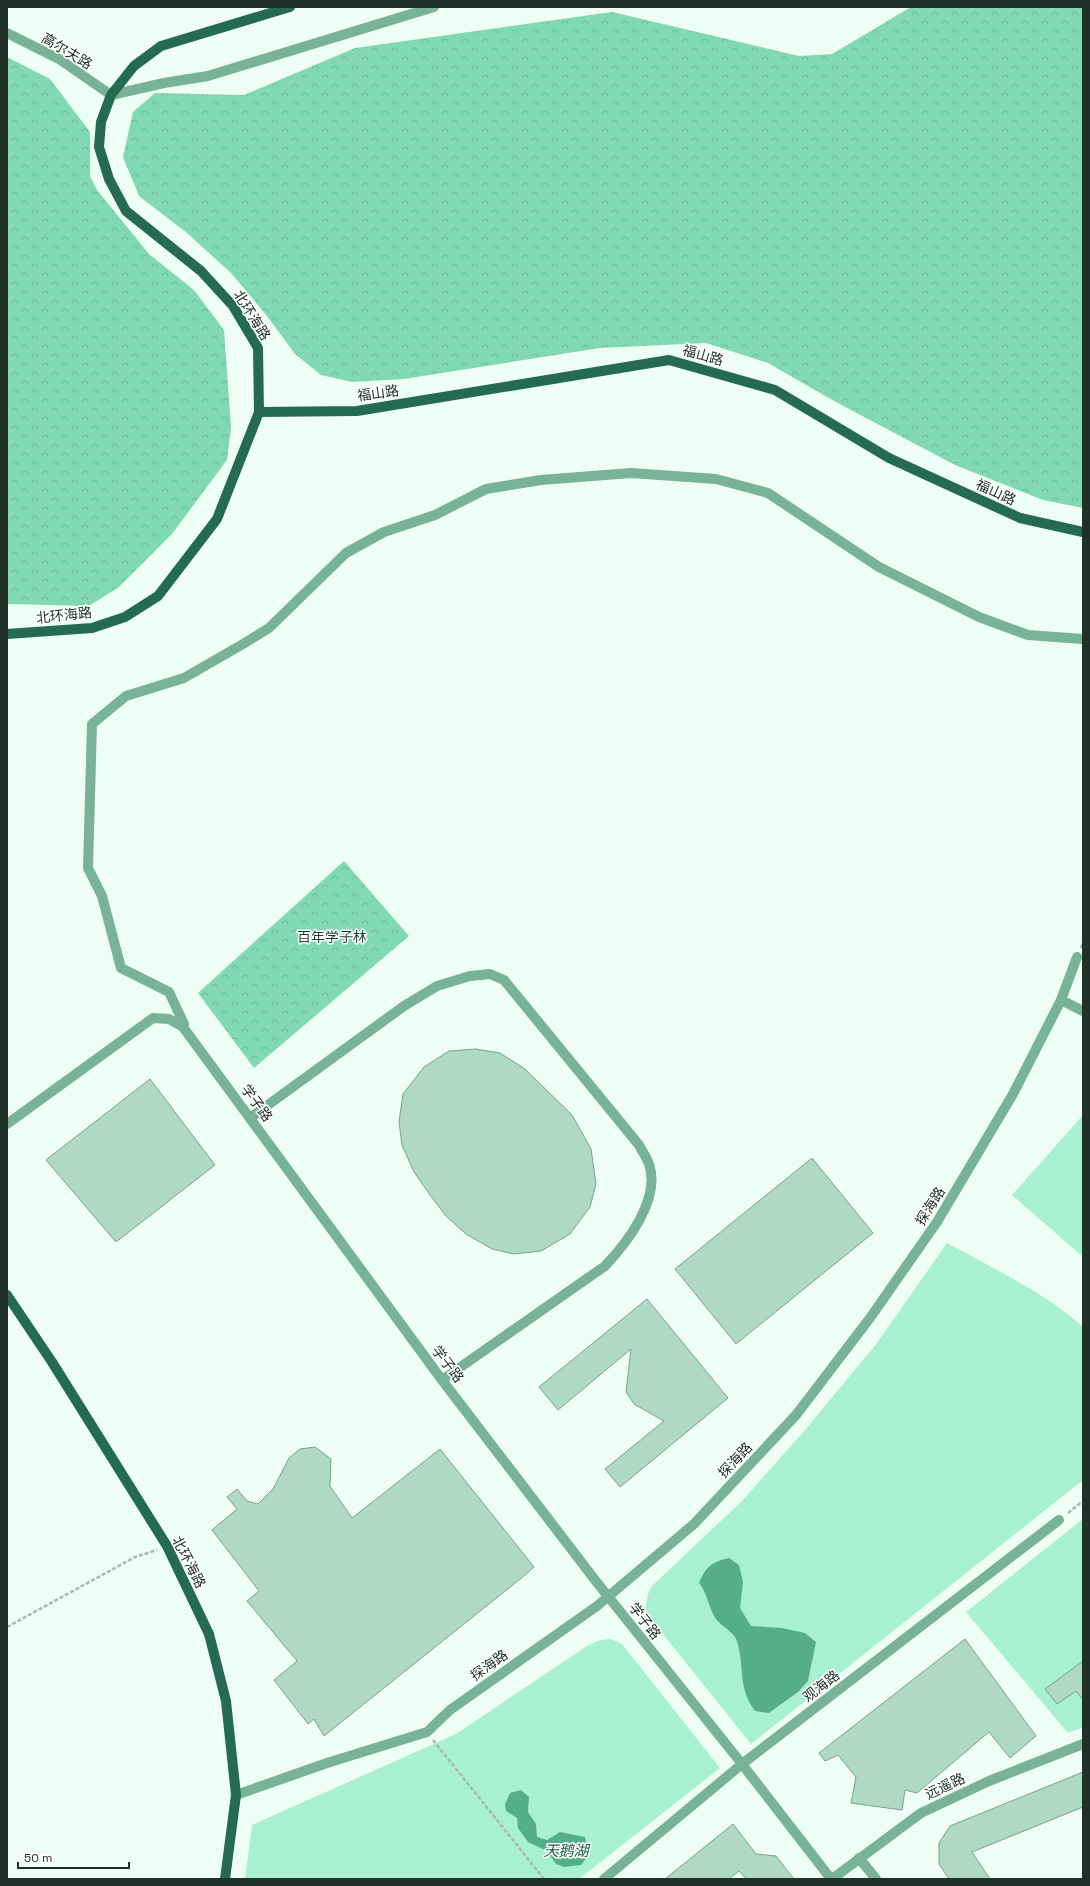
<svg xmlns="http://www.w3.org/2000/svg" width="1090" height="1886" font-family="'Space Grotesk','Noto Sans SC',sans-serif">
	<defs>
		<pattern id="forest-crowns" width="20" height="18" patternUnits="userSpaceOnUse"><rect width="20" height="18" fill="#81d8b4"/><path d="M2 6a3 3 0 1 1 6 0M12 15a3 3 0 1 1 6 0" fill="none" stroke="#6fba9b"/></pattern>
	</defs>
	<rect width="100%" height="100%" fill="#eefef6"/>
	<g fill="#a7f0d1">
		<polygon points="1083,1115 1083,1257 1012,1195"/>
		<path d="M947 1243C992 1268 1044 1292 1083 1327V1480L751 1744 650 1618 645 1609 648 1594 652 1586 742 1501 805 1430 877 1343Z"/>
		<polygon points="1083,1519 1083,1727 1068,1733 966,1612"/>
		<polygon points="610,1639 622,1644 720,1768 579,1879 245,1879 252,1825 456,1734 587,1646 600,1640"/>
	</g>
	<g fill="url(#forest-crowns)">
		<polygon points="911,7 1083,7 1083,508 1043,500 955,465 834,401 768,363 706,343 600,348 404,379 352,382 321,375 295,354 267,316 231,273 187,233 139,196 123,157 133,112 155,93 244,95 355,48 612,12 799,56 832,54"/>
		<polygon points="7,57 50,79 90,132 90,176 97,190 149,254 194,290 224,330 231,427 227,460 172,534 119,587 89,606 7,604"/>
		<polygon points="344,861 409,936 254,1068 198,993"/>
	</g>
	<g fill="#56ad8c">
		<path d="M729 1558 739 1565 743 1582 740 1608 751 1626 782 1628 805 1633 816 1642 808 1681 798 1692 769 1713 755 1711C737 1686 745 1667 737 1641 734 1632 721 1626 716 1619 708 1607 708 1594 699 1583 706 1566 712 1562 729 1558Z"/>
		<polygon points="521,1790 529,1797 528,1812 536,1824 537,1837 547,1840 560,1832 585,1837 588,1856 581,1865 564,1867 556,1864 547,1851 528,1842 518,1828 517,1818 506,1811 505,1804 510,1793"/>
	</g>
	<g fill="#b0d8c6" stroke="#7aa08f">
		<polygon points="476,1049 500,1053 525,1069 572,1115 591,1149 596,1184 590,1207 570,1234 541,1251 514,1254 492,1249 466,1234 446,1216 430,1195 414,1172 402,1145 399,1122 403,1094 424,1067 449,1051"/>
		<polygon points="150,1079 215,1165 116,1242 46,1160"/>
		<polygon points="812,1158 873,1233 736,1344 675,1269"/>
		<polygon points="647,1299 728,1398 620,1487 605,1469 664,1421 634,1404 626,1392 631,1349 558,1410 539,1387"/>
		<polygon points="315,1447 331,1459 330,1486 352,1518 440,1449 534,1567 524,1576 324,1736 314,1719 308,1724 274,1680 297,1661 247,1601 259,1591 212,1530 237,1509 227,1497 237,1489 247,1501 258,1504 273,1489 289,1458 300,1449"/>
		<polygon points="965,1639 1036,1736 1010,1758 989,1732 917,1793 905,1790 902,1810 851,1803 856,1777 838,1755 825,1761 819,1753"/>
		<polygon points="1083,1661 1083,1700 1076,1691 1057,1704 1045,1689"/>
		<polygon points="1083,1772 1083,1807 972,1852 990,1879 949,1879 939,1864 939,1843 950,1826"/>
		<polygon points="733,1824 756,1854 776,1856 794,1879 746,1879 739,1871 729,1879 665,1879"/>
	</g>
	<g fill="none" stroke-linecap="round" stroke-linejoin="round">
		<g stroke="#a8b8b1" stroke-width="2.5" stroke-dasharray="4 2" stroke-linecap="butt">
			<polyline points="1081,948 1083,942"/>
			<polyline points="1068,1513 1083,1501"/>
			<polyline points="7,1627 135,1557 157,1550"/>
			<polyline points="433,1740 544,1879"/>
		</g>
		<g stroke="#77b299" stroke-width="10">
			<polyline points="7,33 59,59 111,95 164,83 208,76 434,7"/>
			<polyline points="1061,1000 1083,1011"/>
			<polyline points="184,1024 169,992 121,968 102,896 88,868 92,724 126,696 184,678 243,644 269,628 346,553 384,532 435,515 486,489 541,480 631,473 716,479 768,493 879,567 979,617 1028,635 1083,639"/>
			<path d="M250 1118 404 1006 437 986 470 976 490 974 504 980 639 1145C642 1151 647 1158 649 1164 661 1199 627 1243 605 1266L442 1380"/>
			<polyline points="7,1124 153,1018 169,1019 183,1027 442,1380 595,1580 742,1764 831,1879"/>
			<polyline points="236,1795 327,1763 427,1732 450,1710 597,1606 694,1524 796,1415 870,1318 937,1222 1013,1094 1061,1000 1077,957"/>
			<polyline points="859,1858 876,1879"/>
			<polyline points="604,1879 742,1764 1059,1520"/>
			<polyline points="832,1879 921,1813 989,1781 1083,1744"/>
		</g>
		<g stroke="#256b52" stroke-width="10">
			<polyline points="259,412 357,411 669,360 775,390 889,458 1020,518 1083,532"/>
			<polyline points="7,634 92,628 125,617 158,596 217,519 259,412 258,348 233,306 201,271 126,211 109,179 99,147 101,122 111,95 134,66 161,46 290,7"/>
			<polyline points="7,1295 52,1362 167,1546 209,1634 226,1701 236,1795 225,1879"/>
		</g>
	</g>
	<g text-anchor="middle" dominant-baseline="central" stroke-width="3" stroke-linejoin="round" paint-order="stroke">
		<g font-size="14" fill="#21312a" stroke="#fff">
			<text transform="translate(67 51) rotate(31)">高尔夫路</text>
			<text transform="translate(252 315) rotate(58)">北环海路</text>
			<text transform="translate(703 355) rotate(16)">福山路</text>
			<text transform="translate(378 393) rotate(-8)">福山路</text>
			<text transform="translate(996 492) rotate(25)">福山路</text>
			<text transform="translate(64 615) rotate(-6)">北环海路</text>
			<text transform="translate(257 1103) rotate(54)">学子路</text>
			<text transform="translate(930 1206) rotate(-58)">探海路</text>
			<text transform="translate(448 1364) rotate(53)">学子路</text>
			<text transform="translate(735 1460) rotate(-47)">探海路</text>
			<text transform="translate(189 1562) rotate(63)">北环海路</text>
			<text transform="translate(645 1621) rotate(52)">学子路</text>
			<text transform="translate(489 1665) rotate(-35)">探海路</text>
			<text transform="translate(821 1686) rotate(-38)">观海路</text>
			<text transform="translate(945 1786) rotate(-25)">远遥路</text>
		</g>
		<g font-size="14" fill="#173e2f" stroke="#fff">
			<text x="332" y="937">百年学子林</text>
		</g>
		<g font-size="15" font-style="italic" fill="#165a43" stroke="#fff">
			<text x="566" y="1850">天鹅湖</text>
		</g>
	</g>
	<rect width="1090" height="1886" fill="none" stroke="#21312a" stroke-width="16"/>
	<path d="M18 1862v6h111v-6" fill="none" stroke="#21312a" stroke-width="2"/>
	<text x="24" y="1862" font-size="12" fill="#21312a" stroke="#ffffff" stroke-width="3" paint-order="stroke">50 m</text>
</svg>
